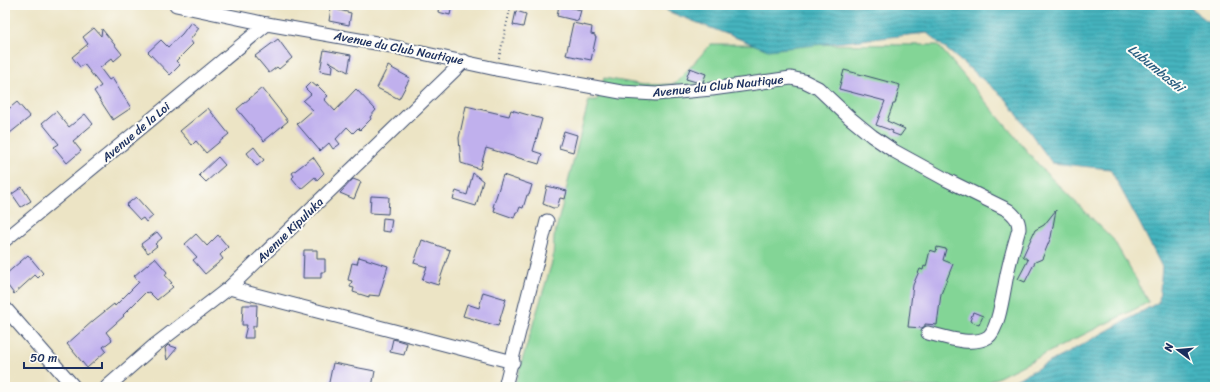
<svg xmlns="http://www.w3.org/2000/svg" width="1220" height="392" font-family="Sriracha,sans-serif">
	<defs>
		<pattern id="water-rules" width="6" height="5" patternUnits="userSpaceOnUse"><rect width="6" height="5" fill="#45b4be"/><path d="M0 2.5h6" fill="none" stroke="#39939e"/></pattern>
	</defs>
	<rect width="100%" height="100%" fill="#fdfcf7"/>
	<filter id="ink" filterUnits="userSpaceOnUse"><feTurbulence type="fractalNoise" baseFrequency=".025" numOctaves="2"/><feDisplacementMap in="SourceGraphic" scale="8" xChannelSelector="R" yChannelSelector="G"/><feConvolveMatrix kernelMatrix="1 2 1 2 8 2 1 2 1" color-interpolation-filters="sRGB"/></filter>
	<filter id="wash" filterUnits="userSpaceOnUse"><feTurbulence type="fractalNoise" baseFrequency=".012" numOctaves="4" result="noise"/><feDisplacementMap in="SourceGraphic" scale="16" xChannelSelector="R" yChannelSelector="G"/><feGaussianBlur stdDeviation="0.9" result="paint"/><feColorMatrix in="noise" values="0 0 0 0 0 0 0 0 0 0 0 0 0 0 0 0 0 1.4 0 .05"/><feComposite in="paint" operator="in"/></filter>
	<g filter="url(#wash)">
		<rect width="100%" height="100%" fill="#ece4c5"/>
		<polygon fill="#83d596" stroke="#4f827a" points="711,44 938,45 1043,170 1113,239 1149,302 979,387 514,387 553,259 554,237 589,100 597,100 604,78 644,85 675,84"/>
		<polygon fill="url(#water-rules)" stroke="#30728e" points="667,5 1187,5 1215,27 1215,387 1002,387 1067,353 1159,302 1162,267 1140,224 1110,169 1052,163 1006,99 927,33 768,50 667,11"/>
		<g id="blocks">
			<g fill="#c0b0ed">
				<polygon points="439,5 452,5 450,15 438,12"/>
				<polygon points="559,5 581,10 578,21 557,16"/>
				<polygon points="331,8 351,13 349,25 329,21"/>
				<polygon points="516,11 526,14 523,27 513,25"/>
				<polygon points="191,22 199,28 190,40 193,44 176,61 180,65 170,75 148,52 161,40 168,47 182,34"/>
				<polygon points="573,23 592,27 591,34 595,35 595,37 596,37 591,60 566,55"/>
				<polygon points="94,28 101,36 102,29 122,54 114,61 112,58 100,68 109,80 112,78 131,108 113,120 94,91 101,86 84,64 80,67 72,57 88,44 83,37"/>
				<polygon points="278,39 292,58 279,69 277,67 269,73 255,56"/>
				<polygon points="324,50 351,55 348,72 328,61 333,66 332,73 320,71"/>
				<polygon points="388,66 410,78 399,99 377,88"/>
				<polygon points="690,68 706,74 703,82 696,82 686,79"/>
				<polygon points="844,70 900,85 895,104 893,104 887,121 905,129 900,136 892,133 893,131 876,125 885,101 839,89"/>
				<polygon points="311,82 317,87 317,85 328,96 324,99 335,111 356,89 376,110 370,117 371,119 360,130 358,128 353,133 347,127 336,139 340,144 333,149 329,143 320,151 297,124 313,110 303,101 311,94 305,88"/>
				<polygon points="262,88 288,121 264,141 237,109"/>
				<polygon points="17,102 30,117 10,133 5,126 5,112"/>
				<polygon points="466,106 509,116 511,110 542,119 533,151 542,154 539,164 486,148 480,169 461,163 459,138"/>
				<polygon points="208,108 229,134 206,153 196,141 192,145 180,131"/>
				<polygon points="56,111 69,127 85,114 93,124 73,141 81,151 67,163 54,147 59,144 42,123"/>
				<polygon points="564,131 577,135 573,152 559,148"/>
				<polygon points="254,147 264,160 257,166 247,153"/>
				<polygon points="218,157 225,165 206,182 199,175"/>
				<polygon points="313,157 324,173 317,180 315,177 301,189 292,178 294,176 292,173"/>
				<polygon points="473,173 483,181 476,206 453,199 456,191 467,195"/>
				<polygon points="503,175 532,185 529,195 527,195 523,208 520,207 518,212 516,212 514,218 494,211 495,208 493,207"/>
				<polygon points="353,179 361,182 354,199 340,193"/>
				<polygon points="547,186 567,191 565,199 560,198 557,208 553,208 543,204"/>
				<polygon points="22,187 31,201 21,207 12,194"/>
				<polygon points="371,196 389,197 388,214 370,213"/>
				<polygon points="136,197 153,216 146,222 143,218 140,220 126,205"/>
				<polygon points="1056,210 1051,237 1042,259 1035,262 1025,282 1018,279 1028,260 1023,256 1035,230 1044,225"/>
				<polygon points="383,218 392,219 390,232 382,231"/>
				<polygon points="157,232 162,238 155,244 157,246 148,253 141,244"/>
				<polygon points="196,234 207,246 218,235 228,247 220,255 223,259 205,274 193,260 197,257 185,244"/>
				<polygon points="422,240 450,250 438,285 422,280 427,267 414,263"/>
				<polygon points="937,247 946,249 943,260 953,264 941,294 937,325 925,324 925,326 922,328 908,327 913,285 920,269 923,270 924,266 926,267 930,250 936,252"/>
				<polygon points="304,250 317,250 317,259 325,259 325,272 321,272 321,278 303,278"/>
				<polygon points="28,255 43,273 38,278 35,275 14,294 5,282 5,275"/>
				<polygon points="359,257 388,266 379,296 369,295 369,297 353,292 354,288 350,287 352,281 348,280 352,263 357,264"/>
				<polygon points="155,258 167,272 165,275 172,283 170,284 173,287 157,300 149,292 147,293 146,292 123,315 124,316 106,332 112,340 103,347 106,351 87,368 67,344 94,320 114,304 115,306 139,282 134,276"/>
				<polygon points="483,292 506,299 498,326 463,316 467,304 479,308"/>
				<polygon points="243,305 257,305 256,326 253,326 253,338 244,338 247,325 242,325"/>
				<polygon points="973,312 983,316 979,325 970,321"/>
				<polygon points="393,339 407,343 404,355 390,352"/>
				<polygon points="168,345 177,348 167,360 165,348"/>
				<polygon points="333,363 375,371 372,387 328,387"/>
			</g>
		</g>
	</g>
	<g filter="url(#ink)">
		<use href="#blocks" fill-opacity="0" stroke="#3a4a6d" stroke-width="1"/>
		<g fill="none" stroke-linecap="round" stroke-linejoin="round">
			<g stroke="#3a4a6d" stroke-width="15">
				<g id="street">
					<path d="M176 5 267 24 376 43 496 69 621 92 656 94 712 89 791 78 804 81 818 88 850 118 872 136 894 151 947 180 1008 210C1015 216 1019 220 1019 229 1015 243 1011 256 1008 270 1004 285 1000 329 988 337 972 347 945 337 928 333"/>
					<polyline points="5,240 267,24"/>
					<polyline points="229,288 513,362"/>
					<polyline points="5,308 74,387"/>
					<polyline points="107,387 155,345 229,288 464,61"/>
					<polyline points="505,387 547,221"/>
				</g>
			</g>
			<polyline stroke="#3a4a6d" stroke-width="2" stroke-dasharray="1 3" stroke-linecap="butt" points="499,58 511,5"/>
			<use href="#street" stroke="#fff" stroke-width="13"/>
		</g>
	</g>
	<g text-anchor="middle" dominant-baseline="central" stroke-width="4" stroke-linejoin="round" paint-order="stroke">
		<g font-size="12" fill="#1b2f5e" stroke="#fdfcf7">
			<text transform="translate(399 48) rotate(11)">Avenue du Club Nautique</text>
			<text transform="translate(718 86) rotate(-6)">Avenue du Club Nautique</text>
			<text transform="translate(136 132) rotate(-40)">Avenue de la Loi</text>
			<text transform="translate(290 230) rotate(-44)">Avenue Kipuluka</text>
		</g>
		<g font-size="13" font-style="italic" fill="#2a5e80" stroke="#fdfcf7">
			<text transform="translate(1156 68) rotate(39)">Lubumbashi</text>
		</g>
	</g>
	<rect width="1220" height="392" fill="none" stroke="#fdfcf7" stroke-width="20"/>
	<g transform="translate(1178 350) rotate(286)" stroke="#fdfcf7" stroke-width="3" paint-order="stroke">
	<path d="M0-3L7 15L0 10L-7 15Z" fill="#1b2f5e"/>
	<text y="-6" font-size="11" font-weight="bold" text-anchor="middle" fill="#1b2f5e">N</text>
	</g>
	<path d="M24 362v6h78v-6" fill="none" stroke="#1b2f5e" stroke-width="2"/>
	<text x="30" y="362" font-size="12" fill="#1b2f5e" stroke="#fdfcf7" stroke-width="3" paint-order="stroke">50 m</text>
</svg>
